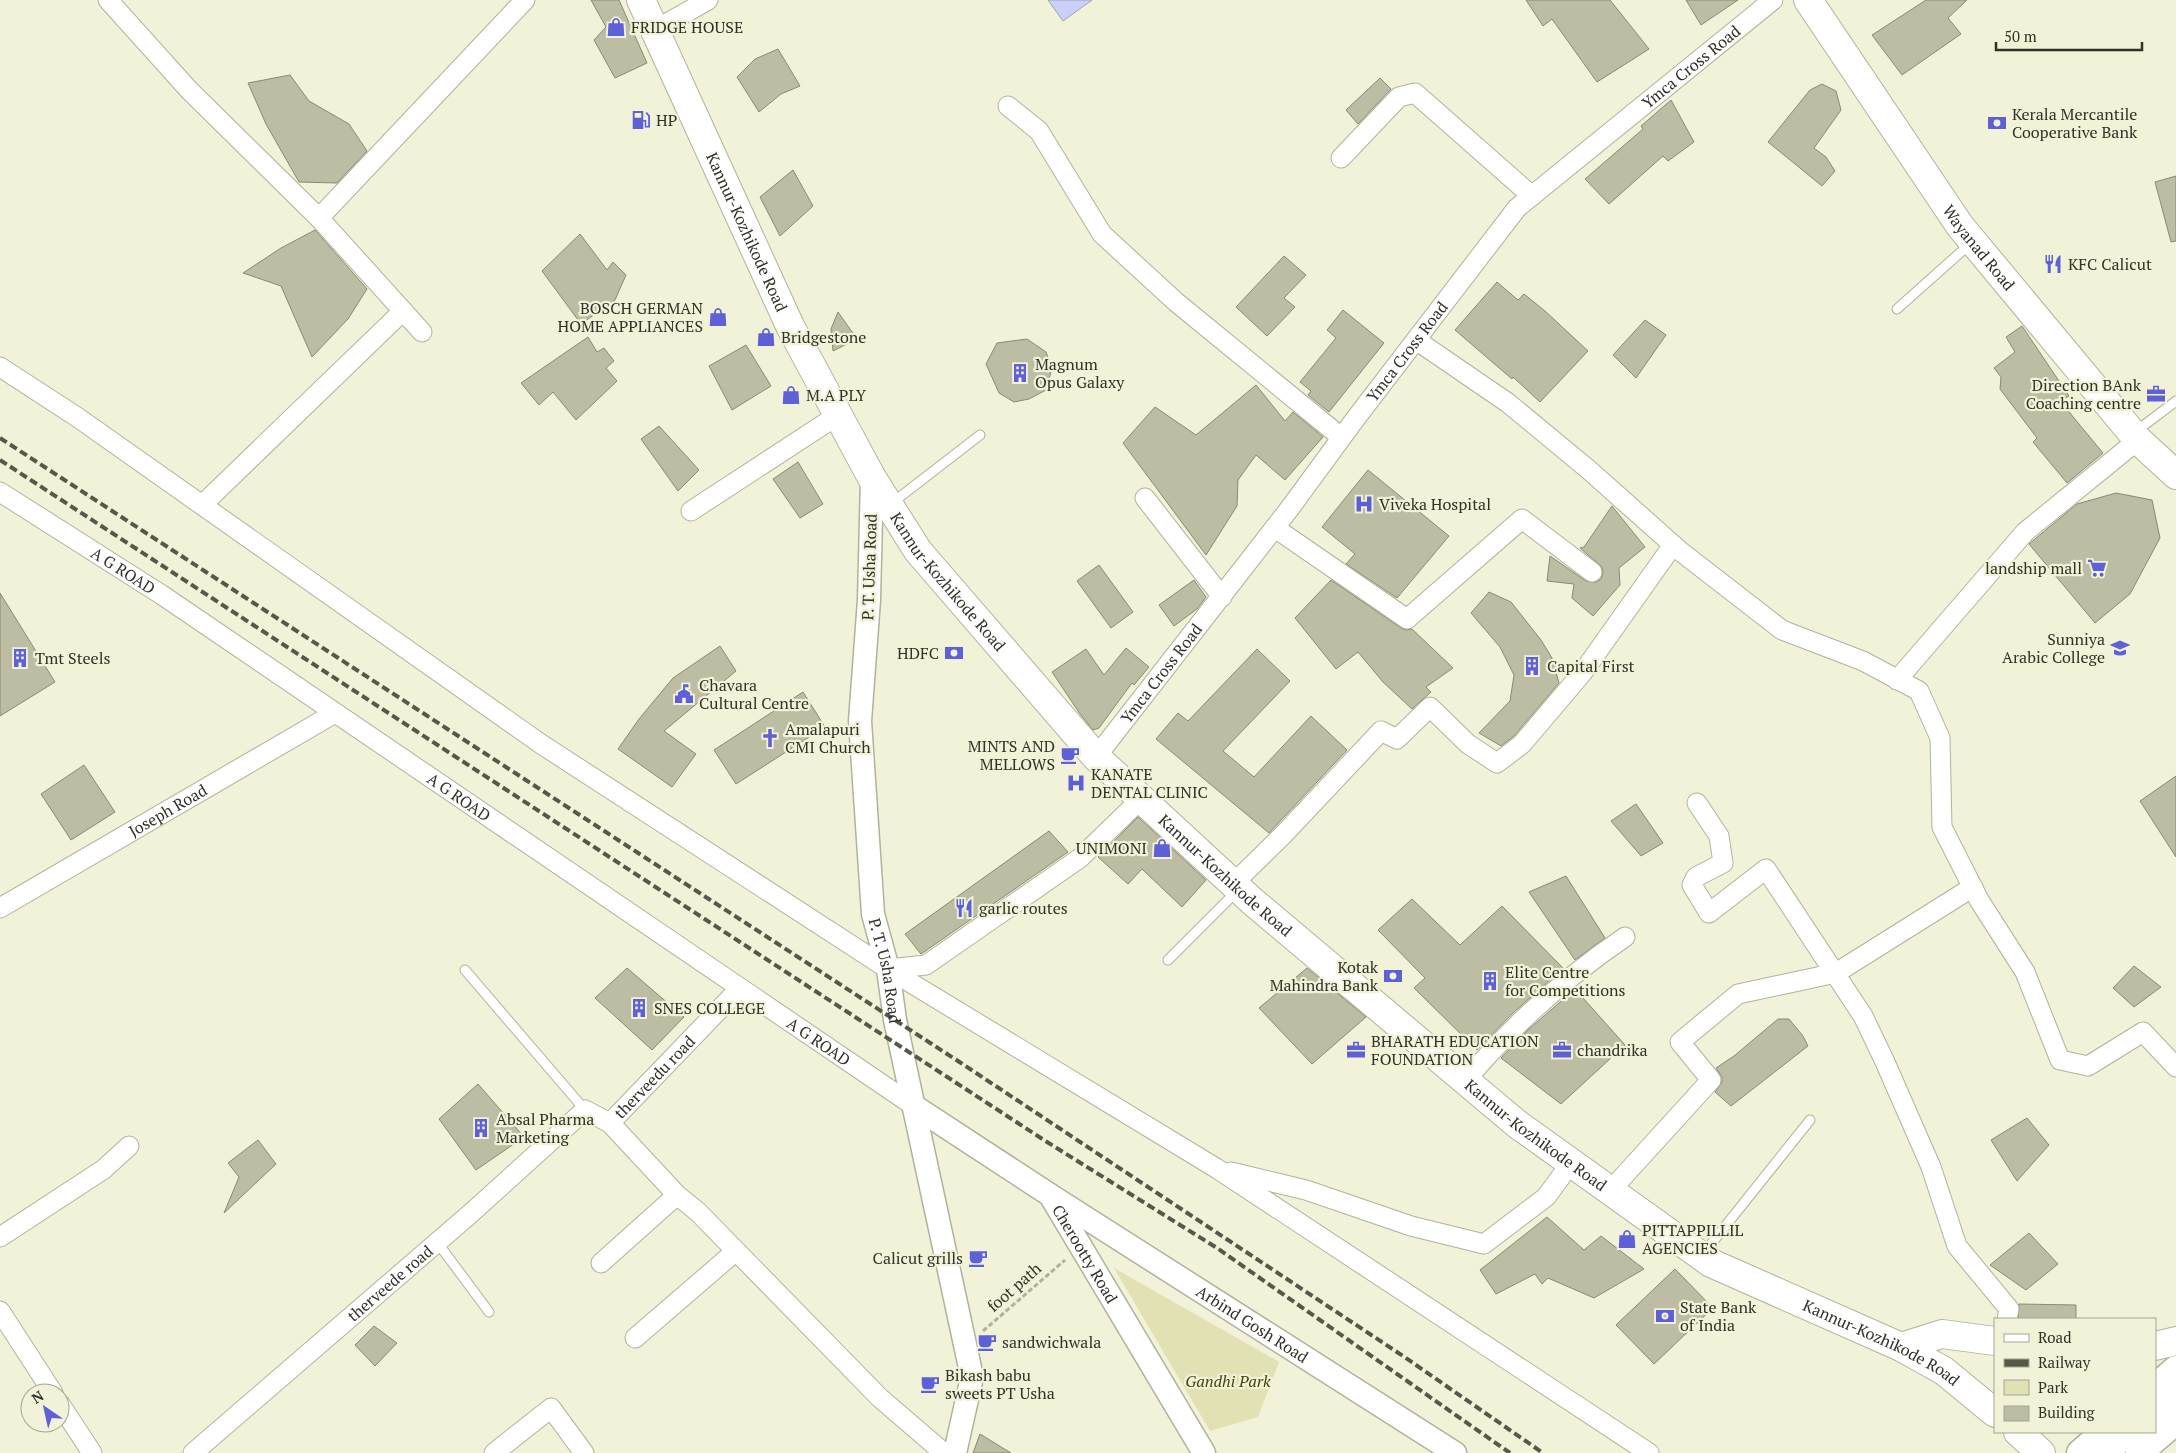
<svg xmlns="http://www.w3.org/2000/svg" width="2176" height="1453" font-family="'PT Serif',serif">
	<rect width="100%" height="100%" fill="#f1f2d8"/>
	<polygon fill="#e1e1b4" points="1114,1268 1279,1362 1258,1417 1210,1431"/>
	<polygon fill="#cad0f7" stroke="#9ca0b9" points="1048,0 1092,0 1063,21"/>
	<g fill="#bdbda4" stroke="#898a72">
		<polygon points="591,0 619,0 647,63 615,78 594,40 606,27"/>
		<polygon points="1526,0 1610,0 1649,49 1597,82 1552,19 1543,26"/>
		<polygon points="1686,0 1738,0 1701,25"/>
		<polygon points="1926,0 1967,0 1948,18 1961,34 1902,75 1872,35"/>
		<polygon points="778,49 800,86 781,94 759,112 737,77 755,59"/>
		<polygon points="290,75 309,101 349,124 367,151 337,183 299,182 266,124 248,83"/>
		<polygon points="1380,78 1391,89 1358,124 1346,110"/>
		<polygon points="1822,84 1836,91 1841,110 1814,148 1826,157 1835,171 1822,186 1768,142 1810,90"/>
		<polygon points="1671,100 1694,142 1668,161 1663,156 1609,204 1585,179 1643,129 1641,126"/>
		<polygon points="793,170 813,206 780,236 760,197"/>
		<polygon points="2176,176 2176,241 2171,242 2155,182"/>
		<polygon points="315,230 367,289 348,319 312,357 281,286 243,273 281,248"/>
		<polygon points="580,234 607,270 613,262 626,275 615,300 581,324 542,271"/>
		<polygon points="1284,256 1306,275 1284,298 1295,307 1267,336 1236,307"/>
		<polygon points="1497,282 1518,300 1524,294 1545,311 1588,351 1540,402 1513,377 1512,379 1455,330"/>
		<polygon points="1343,310 1384,343 1329,412 1308,395 1311,391 1300,382 1336,338 1327,330"/>
		<polygon points="838,312 857,339 833,351 831,329"/>
		<polygon points="1645,320 1666,335 1636,378 1613,355"/>
		<polygon points="2022,326 2069,396 2060,401 2103,453 2067,483 2033,442 2037,438 2000,389 2001,377 1994,368 2015,352 2006,337"/>
		<polygon points="588,337 597,352 604,348 614,361 606,368 617,381 576,420 553,392 539,405 521,383"/>
		<polygon points="1027,339 1046,352 1052,368 1046,390 1029,399 1014,402 999,393 986,364 997,343"/>
		<polygon points="746,345 771,386 732,410 709,366"/>
		<polygon points="1256,385 1285,421 1293,412 1323,437 1285,480 1256,455 1238,480 1237,506 1206,555 1123,443 1155,407 1196,435"/>
		<polygon points="659,426 699,470 678,491 641,439"/>
		<polygon points="798,462 823,504 800,518 773,479"/>
		<polygon points="1368,470 1449,536 1397,598 1346,564 1355,554 1322,527"/>
		<polygon points="2116,493 2152,500 2160,538 2130,594 2095,623 2029,544 2077,504"/>
		<polygon points="1612,506 1645,547 1619,568 1620,585 1593,616 1572,598 1574,584 1547,581 1550,556 1586,581 1596,582 1601,579 1603,573 1602,567 1580,548 1584,547"/>
		<polygon points="1099,565 1133,612 1111,628 1077,581"/>
		<polygon points="1194,580 1206,597 1197,609 1174,626 1159,605"/>
		<polygon points="1331,580 1401,628 1406,630 1412,629 1453,668 1426,687 1431,692 1412,709 1383,682 1358,652 1336,669 1295,618"/>
		<polygon points="1489,592 1511,602 1541,640 1552,658 1559,683 1514,736 1501,746 1479,733 1510,701 1514,675 1500,647 1471,613"/>
		<polygon points="0,593 55,682 0,716"/>
		<polygon points="720,646 736,671 664,731 696,754 672,787 618,749 639,719 673,678"/>
		<polygon points="1126,648 1149,667 1134,685 1132,683 1099,728 1093,730 1080,714 1052,672 1086,649 1104,675"/>
		<polygon points="1257,649 1290,681 1223,751 1254,777 1311,716 1347,750 1269,833 1156,739 1178,713 1188,721"/>
		<polygon points="803,692 825,727 736,784 714,750"/>
		<polygon points="84,765 115,812 71,840 41,794"/>
		<polygon points="2176,776 2176,857 2140,801"/>
		<polygon points="1636,804 1663,843 1641,856 1611,821"/>
		<polygon points="1138,817 1206,880 1182,907 1142,869 1128,884 1098,857"/>
		<polygon points="1049,831 1068,852 921,954 905,934"/>
		<polygon points="1566,876 1605,938 1575,960 1529,892"/>
		<polygon points="1412,899 1460,945 1502,906 1563,968 1512,1014 1477,1050 1414,988 1425,978 1378,930"/>
		<polygon points="2134,966 2161,987 2134,1007 2113,988"/>
		<polygon points="627,968 684,1017 652,1050 595,998"/>
		<polygon points="1307,968 1366,1017 1312,1064 1259,1008"/>
		<polygon points="1575,989 1625,1045 1561,1104 1501,1058 1528,1030"/>
		<polygon points="1778,1019 1789,1019 1803,1036 1808,1046 1731,1106 1715,1092 1722,1082 1722,1077 1716,1068 1734,1056"/>
		<polygon points="478,1084 524,1137 476,1170 439,1119"/>
		<polygon points="2027,1118 2049,1145 2017,1181 1991,1140"/>
		<polygon points="258,1140 276,1164 224,1213 239,1177 228,1163"/>
		<polygon points="1547,1217 1584,1250 1601,1236 1644,1269 1594,1298 1548,1278 1542,1284 1535,1274 1496,1294 1480,1270"/>
		<polygon points="2029,1233 2058,1264 2026,1290 1990,1265"/>
		<polygon points="1675,1269 1713,1308 1654,1364 1616,1325"/>
		<polygon points="2019,1304 2076,1305 2076,1319 2018,1319"/>
		<polygon points="374,1326 397,1343 375,1366 355,1345"/>
		<polygon points="980,1434 1011,1453 973,1453"/>
	</g>
	<g fill="none" stroke-linecap="round" stroke-linejoin="round">
		<g stroke="#b2b29a" stroke-width="11">
			<g id="service">
				<polyline points="1897,309 1971,243"/>
				<polyline points="2135,432 2176,401"/>
				<polyline points="892,503 980,435"/>
				<polyline points="1168,960 1237,891"/>
				<polyline points="465,970 585,1110"/>
				<polyline points="437,1242 489,1312"/>
				<polyline points="1703,1254 1810,1120"/>
			</g>
		</g>
		<g stroke="#b2b29a" stroke-width="21">
			<g id="minor">
				<polyline points="108,0 189,90 319,218 422,332"/>
				<polyline points="655,30 708,0"/>
				<polyline points="1008,106 1039,131 1102,234 1176,302 1341,437"/>
				<polyline points="1341,158 1399,97 1415,93 1532,196"/>
				<polyline points="319,218 525,0"/>
				<polyline points="1416,340 1508,403 1589,470 1680,551 1782,630 1863,661 1919,691 1940,738 1942,827 1979,900 2025,972 2060,1060 2088,1066 2143,1032 2176,1067"/>
				<polyline points="0,367 77,417 541,744 888,969 1216,1168 1649,1453"/>
				<path id="s1" d="M0 492 162 595 914 1106"/>
				<polyline points="1145,498 1222,597"/>
				<polyline points="202,505 403,311"/>
				<polyline points="691,511 838,415"/>
				<polyline points="1275,528 1407,619 1522,519 1592,572"/>
				<polyline points="1897,680 2025,532 2138,440"/>
				<path id="s2" d="M1096 757 1290 508 1356 418 1517 208 1773 0"/>
				<polyline points="1697,803 1719,836 1723,863 1696,877 1692,885 1709,913 1766,869 1863,1016 1885,1062 1931,1167 1957,1246 2009,1309 2007,1319"/>
				<polyline points="1233,884 1283,835 1381,731 1397,739 1430,707 1468,744 1497,763 1522,744 1583,672 1673,545"/>
				<path id="s3" d="M0 908 335 713"/>
				<polyline points="888,969 926,965 1080,858 1141,799"/>
				<path d="M1465 1081C1511 1027 1566 977 1625 937"/>
				<path id="s4" d="M610 1123 740 988"/>
				<polyline points="1231,1172 1306,1190 1411,1226 1484,1244 1546,1197 1571,1163"/>
				<polyline points="1610,1191 1711,1080 1680,1042 1738,994 1836,973 1973,887"/>
				<polyline points="0,1237 104,1169 129,1146"/>
				<polyline points="601,1263 677,1195"/>
				<polyline points="0,1311 53,1393"/>
				<polyline points="635,1338 736,1251"/>
				<polyline points="60,1404 92,1453"/>
				<path id="s5" d="M193 1453 470 1214 585 1110 610 1123 677 1195 698 1212 880 1398 944 1453"/>
				<polyline points="494,1453 551,1408 584,1453"/>
			</g>
		</g>
		<g stroke="#b2b29a" stroke-width="25">
			<g id="tertiary">
				<path id="s6" d="M872 478 869 600 860 721 873 914 888 969 895 1020 972 1377 955 1453"/>
				<path id="s7" d="M914 1106 1050 1195 1204 1453"/>
				<path id="s8" d="M1050 1195 1455 1453"/>
			</g>
		</g>
		<g stroke="#b2b29a" stroke-width="29">
			<g id="secondary">
				<polyline points="2155,1387 2176,1369"/>
				<polyline points="2155,1409 2176,1391"/>
				<polyline points="2080,1453 2104,1432"/>
				<polyline points="2104,1453 2129,1432"/>
				<polyline points="2139,1453 2176,1421"/>
			</g>
		</g>
		<g stroke="#b2b29a" stroke-width="30">
			<g id="primary">
				<path id="s9" d="M641 0 790 326 872 478 918 551 1096 757 1252 901 1517 1124 1711 1263 1901 1347 1944 1371 1995 1413"/>
				<path id="s10" d="M1808 0 1960 226 2138 440 2176 475"/>
				<polyline points="2155,1346 2176,1341"/>
				<polyline points="1901,1347 1942,1334 1995,1341"/>
				<polyline points="2018,1432 2041,1453"/>
			</g>
		</g>
		<polyline stroke="#b1b19d" stroke-width="3" stroke-dasharray="5 2.5" stroke-linecap="butt" points="983,1331 1065,1260"/>
		<use href="#service" stroke="#fff" stroke-width="9"/>
		<use href="#minor" stroke="#fff" stroke-width="19"/>
		<use href="#tertiary" stroke="#fff" stroke-width="22"/>
		<use href="#secondary" stroke="#fff" stroke-width="26"/>
		<use href="#primary" stroke="#fff" stroke-width="28"/>
		<g stroke="#57574a" stroke-width="4" stroke-dasharray="8 4" stroke-linecap="butt">
			<polyline points="0,438 961,1063 1403,1356 1543,1453"/>
			<polyline points="0,460 1047,1142 1217,1248 1510,1453"/>
		</g>
	</g>
	<defs>
		<g id="shop-bare" transform="scale(1.5)"><path d="M-5-2.5h2.3a2.7 3.5 0 0 1 5.4 0H5L5.5 6h-11ZM-1.5-2.5h3a1.5 2.3 0 0 0-3 0Z" fill="#5e60d8" stroke="#f1f2d8" stroke-width="2.5" paint-order="stroke"/></g>
		<g id="fuel-bare" transform="scale(1.5)"><path d="M-5.5-6h7V0h2V4h1.3V-2.5L3-4.5l.8-.8L6-3V5H2.5V1h-1V6h-7ZM-4.2-4.7v3.2H.2V-4.7Z" fill="#5e60d8" stroke="#f1f2d8" stroke-width="2.5" paint-order="stroke"/></g>
		<g id="bank-bare" transform="scale(1.5)"><path d="M-6-4H6V4H-6ZM0-2.3a2.3 2.3 0 1 0 0 4.6a2.3 2.3 0 1 0 0-4.6Z" fill="#5e60d8" stroke="#f1f2d8" stroke-width="2.5" paint-order="stroke"/></g>
		<g id="restaurant-bare" transform="scale(1.5)"><path d="M-5-6h1v4h1v-4h1v4h1v-4h1v5L-1.5 .5V6h-2V.5L-5-1ZM5-6V6H3V1.5H1.5Q1.5-4 5-6Z" fill="#5e60d8" stroke="#f1f2d8" stroke-width="2.5" paint-order="stroke"/></g>
		<g id="building-bare" transform="scale(1.5)"><path d="M-4-6H4V6H1V3H-1V6H-4ZM-2.5-4.3h1.7v1.8h-1.7ZM.8-4.3h1.7v1.8H.8ZM-2.5-1h1.7V.8h-1.7ZM.8-1h1.7V.8H.8Z" fill="#5e60d8" stroke="#f1f2d8" stroke-width="2.5" paint-order="stroke"/></g>
		<g id="office-bare" transform="scale(1.5)"><path d="M-6-3h4V-5.5h4V-3h4V5H-6ZM-1-4.5V-3h2v-1.5ZM-6 0V1H6V0Z" fill="#5e60d8" stroke="#f1f2d8" stroke-width="2.5" paint-order="stroke"/></g>
		<g id="hospital-bare" transform="scale(1.5)"><path d="M-5-5h3v3.5h4V-5h3V5h-3V1.5h-4V5h-3Z" fill="#5e60d8" stroke="#f1f2d8" stroke-width="2.5" paint-order="stroke"/></g>
		<g id="supermarket-bare" transform="scale(1.5)"><path d="M-6-5.5h2.5l.6 2H6L4.5 2H-2.5L-4.4-4H-6ZM-1.5 3.2a1.3 1.3 0 1 0 .1 0ZM3 3.2a1.3 1.3 0 1 0 .1 0Z" fill="#5e60d8" stroke="#f1f2d8" stroke-width="2.5" paint-order="stroke"/></g>
		<g id="university-bare" transform="scale(1.5)"><path d="M0-5L7-2L0 1L-7-2ZM-4 1L0 2.5L4 1V4Q0 6-4 4Z" fill="#5e60d8" stroke="#f1f2d8" stroke-width="2.5" paint-order="stroke"/></g>
		<g id="civic-bare" transform="scale(1.5)"><path d="M-.6-6.5H3V-4.5H.6V-3L4-1V1h2V6H-6V1h2V-1L-.6-3ZM-1.2 2.5V6h2.4V2.5Z" fill="#5e60d8" stroke="#f1f2d8" stroke-width="2.5" paint-order="stroke"/></g>
		<g id="church-bare" transform="scale(1.5)"><path d="M-1.2-6h2.4v3.5h3.3v2.4h-3.3V6h-2.4V-.1h-3.3v-2.4h3.3Z" fill="#5e60d8" stroke="#f1f2d8" stroke-width="2.5" paint-order="stroke"/></g>
		<g id="cafe-bare" transform="scale(1.5)"><path d="M-5.5-4.5H6V0H3Q3 3.5 0 3.5H-2.5Q-5.5 3.5-5.5 0ZM3-3.2v2h1.7v-2ZM-6 4.5H4V6H-6Z" fill="#5e60d8" stroke="#f1f2d8" stroke-width="2.5" paint-order="stroke"/></g>
	</defs>
	<g fill-rule="evenodd">
		<use href="#shop-bare" x="616" y="27"/>
		<use href="#fuel-bare" x="641" y="120"/>
		<use href="#bank-bare" x="1997" y="123"/>
		<use href="#restaurant-bare" x="2053" y="264"/>
		<use href="#shop-bare" x="718" y="317"/>
		<use href="#shop-bare" x="766" y="337"/>
		<use href="#building-bare" x="1020" y="373"/>
		<use href="#office-bare" x="2156" y="394"/>
		<use href="#shop-bare" x="791" y="395"/>
		<use href="#hospital-bare" x="1364" y="504"/>
		<use href="#supermarket-bare" x="2097" y="568"/>
		<use href="#university-bare" x="2120" y="648"/>
		<use href="#bank-bare" x="954" y="653"/>
		<use href="#building-bare" x="20" y="658"/>
		<use href="#building-bare" x="1532" y="666"/>
		<use href="#civic-bare" x="684" y="694"/>
		<use href="#church-bare" x="770" y="738"/>
		<use href="#cafe-bare" x="1070" y="755"/>
		<use href="#hospital-bare" x="1076" y="783"/>
		<use href="#shop-bare" x="1162" y="848"/>
		<use href="#restaurant-bare" x="964" y="908"/>
		<use href="#bank-bare" x="1393" y="976"/>
		<use href="#building-bare" x="1490" y="981"/>
		<use href="#building-bare" x="639" y="1008"/>
		<use href="#office-bare" x="1356" y="1050"/>
		<use href="#office-bare" x="1562" y="1050"/>
		<use href="#building-bare" x="481" y="1128"/>
		<use href="#shop-bare" x="1627" y="1239"/>
		<use href="#cafe-bare" x="978" y="1258"/>
		<use href="#bank-bare" x="1665" y="1316"/>
		<use href="#cafe-bare" x="987" y="1342"/>
		<use href="#cafe-bare" x="930" y="1384"/>
	</g>
	<g text-anchor="middle" dominant-baseline="central" stroke-width="4.5" stroke-linejoin="round" paint-order="stroke">
		<g font-size="16" fill="#313127" stroke="#f1f2d8" text-anchor="start">
			<text x="631" y="27">FRIDGE HOUSE</text>
			<text x="2012" y="114">Kerala Mercantile<tspan x="2012" dy="18">Cooperative Bank</tspan></text>
			<text x="656" y="120">HP</text>
			<text x="2068" y="264">KFC Calicut</text>
			<text x="703" y="308" text-anchor="end">BOSCH GERMAN<tspan x="703" dy="18">HOME APPLIANCES</tspan></text>
			<text x="781" y="337">Bridgestone</text>
			<text x="1035" y="364">Magnum<tspan x="1035" dy="18">Opus Galaxy</tspan></text>
			<text x="2141" y="385" text-anchor="end">Direction BAnk<tspan x="2141" dy="18">Coaching centre</tspan></text>
			<text x="806" y="395">M.A PLY</text>
			<text x="1379" y="504">Viveka Hospital</text>
			<text x="2082" y="568" text-anchor="end">landship mall</text>
			<text x="2105" y="639" text-anchor="end">Sunniya<tspan x="2105" dy="18">Arabic College</tspan></text>
			<text x="939" y="653" text-anchor="end">HDFC</text>
			<text x="35" y="658">Tmt Steels</text>
			<text x="1547" y="666">Capital First</text>
			<text x="699" y="685">Chavara<tspan x="699" dy="18">Cultural Centre</tspan></text>
			<text x="785" y="729">Amalapuri<tspan x="785" dy="18">CMI Church</tspan></text>
			<text x="1055" y="746" text-anchor="end">MINTS AND<tspan x="1055" dy="18">MELLOWS</tspan></text>
			<text x="1091" y="774">KANATE<tspan x="1091" dy="18">DENTAL CLINIC</tspan></text>
			<text x="1147" y="848" text-anchor="end">UNIMONI</text>
			<text x="979" y="908">garlic routes</text>
			<text x="1378" y="967" text-anchor="end">Kotak<tspan x="1378" dy="18">Mahindra Bank</tspan></text>
			<text x="1505" y="972">Elite Centre<tspan x="1505" dy="18">for Competitions</tspan></text>
			<text x="654" y="1008">SNES COLLEGE</text>
			<text x="1371" y="1041">BHARATH EDUCATION<tspan x="1371" dy="18">FOUNDATION</tspan></text>
			<text x="1577" y="1050">chandrika</text>
			<text x="496" y="1119">Absal Pharma<tspan x="496" dy="18">Marketing</tspan></text>
			<text x="1642" y="1230">PITTAPPILLIL<tspan x="1642" dy="18">AGENCIES</tspan></text>
			<text x="963" y="1258" text-anchor="end">Calicut grills</text>
			<text x="1680" y="1307">State Bank<tspan x="1680" dy="18">of India</tspan></text>
			<text x="1002" y="1342">sandwichwala</text>
			<text x="945" y="1375">Bikash babu<tspan x="945" dy="18">sweets PT Usha</tspan></text>
		</g>
		<g font-size="16" fill="#313127" stroke="#f1f2d8">
			<text stroke="none"><textPath href="#s2" startOffset="916">Ymca Cross Road</textPath></text>
			<text stroke="none"><textPath href="#s9" startOffset="255">Kannur-Kozhikode Road</textPath></text>
			<text stroke="none"><textPath href="#s10" startOffset="301">Wayanad Road</textPath></text>
			<text stroke="none"><textPath href="#s2" startOffset="511">Ymca Cross Road</textPath></text>
			<text transform="translate(869 567) rotate(-88)">P. T. Usha Road</text>
			<text stroke="none"><textPath href="#s1" startOffset="146">A G ROAD</textPath></text>
			<text stroke="none"><textPath href="#s9" startOffset="660">Kannur-Kozhikode Road</textPath></text>
			<text stroke="none"><textPath href="#s2" startOffset="106">Ymca Cross Road</textPath></text>
			<text stroke="none"><textPath href="#s1" startOffset="551">A G ROAD</textPath></text>
			<text stroke="none"><textPath href="#s3" startOffset="194">Joseph Road</textPath></text>
			<text stroke="none"><textPath href="#s9" startOffset="1065">Kannur-Kozhikode Road</textPath></text>
			<text stroke="none"><textPath href="#s6" startOffset="495">P. T. Usha Road</textPath></text>
			<text stroke="none"><textPath href="#s1" startOffset="986">A G ROAD</textPath></text>
			<text stroke="none"><textPath href="#s4" startOffset="64">therveedu road</textPath></text>
			<text stroke="none"><textPath href="#s9" startOffset="1470">Kannur-Kozhikode Road</textPath></text>
			<text stroke="none"><textPath href="#s7" startOffset="231">Cherootty Road</textPath></text>
			<text stroke="none"><textPath href="#s5" startOffset="260">therveede road</textPath></text>
			<text transform="translate(1014 1287) rotate(-41)">foot path</text>
			<text stroke="none"><textPath href="#s8" startOffset="240">Arbind Gosh Road</textPath></text>
			<text stroke="none"><textPath href="#s9" startOffset="1875">Kannur-Kozhikode Road</textPath></text>
		</g>
		<g font-size="16" font-style="italic" fill="#45440e" stroke="#f1f2d8">
			<text x="1228" y="1381">Gandhi Park</text>
		</g>
	</g>
	<rect x="1994" y="1318" width="162" height="115" fill="#f1f2d8" stroke="#a4a591"/>
	<rect x="2004" y="1334" width="25" height="8" fill="#ffffff" stroke="#a4a591"/>
	<text x="2038" y="1343" font-size="15" fill="#313127">Road</text>
	<rect x="2004" y="1359" width="25" height="8" fill="#57574a" stroke="#a4a591"/>
	<text x="2038" y="1368" font-size="15" fill="#313127">Railway</text>
	<rect x="2004" y="1380" width="25" height="15" fill="#e1e1b4" stroke="#a4a591"/>
	<text x="2038" y="1393" font-size="15" fill="#313127">Park</text>
	<rect x="2004" y="1406" width="25" height="15" fill="#bdbda4" stroke="#a4a591"/>
	<text x="2038" y="1418" font-size="15" fill="#313127">Building</text>
	<g transform="translate(45 1408) rotate(326)"><circle r="24" fill="#f1f2d8" stroke="#a4a591"/>
	<path d="M0-4L9 19L0 12L-9 19Z" fill="#5e60d8"/>
	<text y="-8" font-size="14" font-weight="bold" text-anchor="middle" fill="#313127">N</text>
	</g>
	<path d="M1996 42v8h146v-8" fill="none" stroke="#313127" stroke-width="2.5"/>
	<text x="2004" y="42" font-size="15" fill="#313127" stroke="#f1f2d8" stroke-width="4" paint-order="stroke">50 m</text>
</svg>
